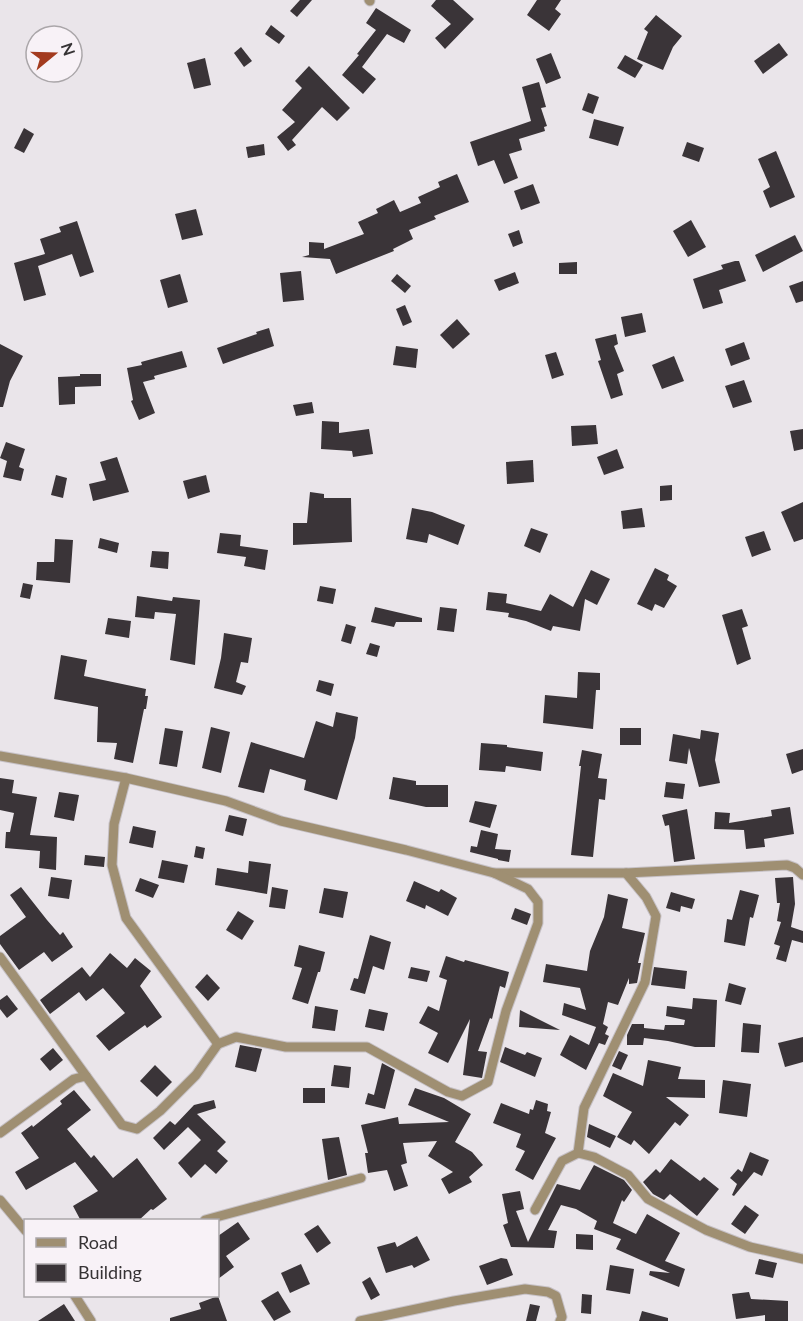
<svg xmlns="http://www.w3.org/2000/svg" width="803" height="1321" font-family="Lato,sans-serif">
	<rect width="100%" height="100%" fill="#eae5ea"/>
	<g fill="#3a3438">
		<polygon points="300,0 312,0 297,17 290,11"/>
		<polygon points="436,0 453,0 474,19 445,49 435,38 451,24 431,6"/>
		<polygon points="537,0 561,0 555,9 561,14 549,31 527,15"/>
		<polygon points="376,8 411,30 404,43 387,34 362,67 376,79 363,94 342,75 359,55 357,54 376,30 366,23"/>
		<polygon points="656,15 682,36 673,47 663,70 637,59 648,32 644,29"/>
		<polygon points="271,25 285,36 279,44 265,34"/>
		<polygon points="779,43 788,55 763,74 754,61"/>
		<polygon points="241,47 252,61 244,67 234,53"/>
		<polygon points="551,53 561,78 546,84 536,59"/>
		<polygon points="625,55 643,65 635,78 617,68"/>
		<polygon points="205,58 211,85 194,89 187,63"/>
		<polygon points="309,66 350,108 337,121 322,107 292,140 296,145 288,151 277,137 295,122 282,110 302,88 295,81"/>
		<polygon points="539,82 546,107 541,108 547,126 544,127 545,131 519,139 522,150 509,154 518,178 504,184 494,160 478,166 470,142 531,121 522,87"/>
		<polygon points="588,93 599,97 593,114 582,110"/>
		<polygon points="594,119 624,127 618,146 589,138"/>
		<polygon points="24,128 34,134 24,153 14,148"/>
		<polygon points="687,142 704,148 699,162 682,156"/>
		<polygon points="264,144 265,155 248,158 246,147"/>
		<polygon points="776,151 795,197 770,208 763,191 770,187 758,159"/>
		<polygon points="457,174 469,202 434,216 436,219 409,230 413,239 393,249 394,251 336,274 330,259 302,257 309,255 309,242 324,243 324,249 364,234 358,222 378,213 376,209 394,200 400,212 421,203 418,197 440,187 438,182"/>
		<polygon points="533,184 540,203 521,210 514,191"/>
		<polygon points="196,209 203,235 182,240 175,214"/>
		<polygon points="691,220 706,247 688,257 673,231"/>
		<polygon points="77,221 94,272 80,277 72,254 38,266 46,295 24,301 14,263 45,254 40,239 61,232 59,227"/>
		<polygon points="519,230 523,243 513,247 508,234"/>
		<polygon points="795,235 803,251 763,272 755,255"/>
		<polygon points="735,261 739,261 746,281 719,290 723,303 703,309 693,279 723,269 721,265"/>
		<polygon points="577,262 577,274 559,274 559,263"/>
		<polygon points="301,271 304,300 283,302 280,273"/>
		<polygon points="515,272 519,283 499,291 494,280"/>
		<polygon points="180,274 188,302 168,308 160,280"/>
		<polygon points="397,274 411,286 405,293 391,281"/>
		<polygon points="803,281 803,301 796,303 789,286"/>
		<polygon points="405,305 412,322 403,326 396,309"/>
		<polygon points="642,313 646,332 625,337 621,317"/>
		<polygon points="457,319 470,334 453,349 440,335"/>
		<polygon points="269,328 274,346 223,364 217,348 257,334 256,332"/>
		<polygon points="616,334 618,344 614,346 624,371 617,374 623,395 611,399 598,361 601,360 595,339"/>
		<polygon points="744,342 750,359 731,366 725,349"/>
		<polygon points="0,344 23,356 10,381 3,407 0,407"/>
		<polygon points="396,346 418,349 416,368 393,365"/>
		<polygon points="182,351 187,367 154,376 155,379 143,382 155,413 139,420 131,401 133,400 127,368 142,365 141,362"/>
		<polygon points="556,352 564,375 552,379 545,355"/>
		<polygon points="674,356 684,381 662,389 652,365"/>
		<polygon points="80,374 101,374 101,386 75,387 75,404 59,405 58,377 80,376"/>
		<polygon points="744,380 752,402 733,408 725,386"/>
		<polygon points="312,402 314,413 296,416 293,405"/>
		<polygon points="322,421 339,422 339,433 369,429 373,454 353,457 352,451 321,449"/>
		<polygon points="596,425 598,444 572,446 571,426"/>
		<polygon points="803,429 803,449 794,451 790,431"/>
		<polygon points="6,442 25,449 19,467 24,469 21,481 3,477 7,461 0,458"/>
		<polygon points="617,449 624,468 604,475 597,457"/>
		<polygon points="117,457 129,492 93,501 89,484 106,480 100,462"/>
		<polygon points="533,460 534,482 507,484 506,462"/>
		<polygon points="56,475 67,478 63,498 51,495"/>
		<polygon points="206,475 210,492 188,499 183,481"/>
		<polygon points="672,485 672,500 660,501 660,486"/>
		<polygon points="310,492 324,494 324,498 351,498 352,542 293,545 293,523 307,523"/>
		<polygon points="803,502 803,539 794,542 781,512"/>
		<polygon points="412,508 432,512 465,525 458,545 429,534 427,543 406,539"/>
		<polygon points="642,508 645,527 623,529 621,511"/>
		<polygon points="531,528 548,534 540,553 524,546"/>
		<polygon points="764,531 771,550 752,557 745,537"/>
		<polygon points="220,533 241,535 240,546 268,550 265,570 244,566 246,557 217,553"/>
		<polygon points="100,538 119,543 117,553 98,548"/>
		<polygon points="55,539 73,540 70,583 36,580 37,562 54,562"/>
		<polygon points="152,551 169,552 168,569 150,567"/>
		<polygon points="655,568 669,575 667,580 677,586 664,608 655,604 652,611 637,604"/>
		<polygon points="591,570 610,579 597,605 585,599 580,631 553,626 551,631 526,621 508,617 509,613 486,610 488,592 507,594 506,603 541,611 550,594 573,607"/>
		<polygon points="23,583 33,585 30,599 20,597"/>
		<polygon points="320,586 336,589 333,604 317,601"/>
		<polygon points="137,596 172,601 173,597 200,600 195,665 170,660 176,614 155,612 154,619 135,617"/>
		<polygon points="375,607 422,618 422,622 396,622 394,627 371,622"/>
		<polygon points="440,607 457,609 454,632 437,630"/>
		<polygon points="742,609 748,626 742,628 751,659 737,665 722,615"/>
		<polygon points="108,618 131,621 129,638 105,634"/>
		<polygon points="346,624 356,627 351,644 341,641"/>
		<polygon points="224,633 252,638 248,663 241,662 236,682 246,686 242,695 214,688 221,658"/>
		<polygon points="370,643 380,646 377,657 366,654"/>
		<polygon points="61,655 87,660 84,676 146,689 145,696 148,696 146,709 144,709 133,763 114,759 117,743 97,742 98,707 54,699"/>
		<polygon points="578,672 600,673 600,690 596,690 593,729 543,723 545,695 577,698"/>
		<polygon points="319,680 334,684 331,696 316,691"/>
		<polygon points="336,712 358,717 355,738 337,800 304,790 306,780 270,769 264,793 238,787 251,742 304,758 316,721 333,727"/>
		<polygon points="211,727 230,732 221,773 202,768"/>
		<polygon points="165,728 183,731 177,767 159,764"/>
		<rect x="620" y="728" width="21" height="17"/>
		<polygon points="701,730 719,733 715,760 720,783 699,787 689,748 687,764 669,761 673,734 700,739"/>
		<polygon points="481,743 507,745 507,747 543,752 541,771 506,766 505,772 479,770"/>
		<polygon points="803,749 803,770 792,774 786,754"/>
		<polygon points="582,750 602,754 598,778 607,779 605,800 599,799 593,857 571,855 581,766 579,766"/>
		<polygon points="393,777 416,781 416,785 448,785 448,807 426,807 389,799"/>
		<polygon points="0,778 14,780 12,793 37,797 30,835 57,837 56,870 39,868 40,851 5,848 6,832 10,832 14,813 0,810"/>
		<polygon points="666,782 685,784 683,799 664,797"/>
		<polygon points="59,792 79,795 74,821 54,817"/>
		<polygon points="475,801 497,805 490,828 469,822"/>
		<polygon points="790,807 794,834 764,839 765,847 746,849 744,830 714,829 715,812 730,813 729,823 772,816 771,810"/>
		<polygon points="687,809 695,859 674,862 669,825 665,826 662,815"/>
		<polygon points="229,815 247,819 243,836 225,831"/>
		<polygon points="133,826 156,831 153,848 129,843"/>
		<polygon points="481,830 498,834 495,849 511,850 509,862 498,860 498,859 470,852 471,846 477,847"/>
		<polygon points="196,846 205,848 203,859 194,857"/>
		<polygon points="85,855 105,857 104,867 84,865"/>
		<polygon points="162,860 188,865 184,883 158,878"/>
		<polygon points="249,861 271,864 267,894 215,885 217,868 248,873"/>
		<polygon points="51,877 72,880 69,899 48,896"/>
		<polygon points="793,877 795,904 791,927 803,931 803,943 792,940 786,962 776,959 780,946 774,944 781,922 777,921 780,903 777,903 775,878"/>
		<polygon points="140,878 159,885 153,898 135,891"/>
		<polygon points="414,881 439,892 441,889 457,898 448,916 426,905 425,909 406,901"/>
		<polygon points="21,887 47,920 60,935 63,932 73,947 52,962 44,952 19,970 0,944 0,936 26,917 10,895"/>
		<polygon points="272,887 288,890 285,909 269,907"/>
		<polygon points="324,888 348,892 343,918 319,913"/>
		<polygon points="740,890 759,895 753,918 750,917 745,946 724,942 727,919 732,920"/>
		<polygon points="671,892 695,899 692,909 681,906 680,912 666,908"/>
		<polygon points="608,894 628,899 622,928 645,933 638,963 641,963 637,983 629,984 629,978 618,1005 608,1002 603,1024 608,1027 605,1034 609,1036 605,1045 599,1043 586,1070 560,1055 570,1035 589,1045 596,1027 562,1015 564,1003 586,1010 580,988 543,982 546,964 587,971 590,951 604,917"/>
		<polygon points="515,908 531,914 527,925 511,919"/>
		<polygon points="238,911 254,921 242,940 226,930"/>
		<polygon points="370,935 391,942 384,970 373,966 365,994 350,990 354,978 358,979"/>
		<polygon points="299,945 325,952 320,972 318,972 308,1004 292,999 302,968 294,966"/>
		<polygon points="110,953 127,968 135,958 151,971 140,986 162,1017 147,1028 145,1025 109,1051 96,1036 125,1013 103,988 86,1001 79,992 50,1014 40,1000 82,967 90,977"/>
		<polygon points="446,956 464,962 465,960 509,972 505,988 500,986 492,1019 490,1018 478,1051 487,1052 482,1078 463,1075 470,1019 448,1063 428,1053 438,1033 419,1023 428,1006 439,1011 447,980 439,977"/>
		<polygon points="411,967 430,971 427,982 408,978"/>
		<polygon points="654,967 687,971 685,989 651,985"/>
		<polygon points="207,974 220,988 208,1001 195,987"/>
		<polygon points="729,983 746,988 741,1005 725,1001"/>
		<polygon points="7,995 18,1009 7,1018 0,1009 0,1000"/>
		<polygon points="693,998 717,1000 715,1047 695,1047 668,1041 644,1038 643,1045 627,1045 627,1035 632,1024 644,1024 644,1028 664,1030 665,1025 684,1025 685,1020 666,1016 667,1006 692,1009"/>
		<polygon points="315,1006 338,1010 335,1031 312,1028"/>
		<polygon points="369,1009 388,1013 384,1031 365,1027"/>
		<polygon points="520,1010 560,1030 519,1027"/>
		<polygon points="743,1023 761,1025 759,1053 741,1052"/>
		<polygon points="803,1037 803,1062 785,1067 778,1043"/>
		<polygon points="240,1045 262,1049 256,1072 235,1067"/>
		<polygon points="505,1047 525,1055 527,1052 542,1058 535,1077 500,1062"/>
		<polygon points="53,1048 63,1060 50,1071 40,1059"/>
		<polygon points="619,1051 628,1055 621,1070 612,1066"/>
		<polygon points="648,1060 681,1067 678,1079 705,1080 705,1098 666,1097 689,1115 680,1126 675,1122 649,1154 634,1140 631,1145 617,1137 632,1112 603,1096 613,1073 643,1086"/>
		<polygon points="382,1063 395,1070 385,1109 365,1104 368,1093 374,1095"/>
		<polygon points="155,1065 172,1082 157,1097 140,1081"/>
		<polygon points="334,1065 351,1067 349,1088 331,1086"/>
		<polygon points="723,1080 751,1084 747,1117 719,1113"/>
		<rect x="303" y="1088" width="22" height="15"/>
		<polygon points="415,1088 444,1098 471,1114 455,1142 472,1152 483,1165 469,1177 472,1182 449,1194 441,1179 453,1172 428,1156 437,1141 403,1143 407,1163 401,1165 408,1186 394,1191 387,1170 368,1173 365,1153 368,1153 361,1125 398,1117 399,1124 449,1122 408,1105"/>
		<polygon points="74,1090 91,1110 67,1129 91,1158 94,1155 113,1178 137,1158 167,1199 153,1210 151,1209 138,1221 81,1221 73,1206 98,1191 75,1162 26,1190 15,1172 39,1158 21,1133 32,1125 33,1127 62,1104 60,1101"/>
		<polygon points="214,1100 216,1108 197,1114 226,1142 217,1151 228,1161 216,1174 205,1164 191,1178 178,1163 201,1140 188,1127 164,1150 153,1138 170,1121 175,1125 194,1105"/>
		<polygon points="536,1100 548,1104 547,1111 551,1112 545,1133 556,1138 533,1180 515,1170 525,1151 516,1147 521,1134 493,1123 501,1103 529,1114 530,1109 533,1110"/>
		<polygon points="589,1124 616,1136 610,1148 587,1137"/>
		<polygon points="339,1137 347,1175 328,1180 322,1139"/>
		<polygon points="750,1152 769,1160 762,1176 754,1172 734,1196 732,1195 737,1184 730,1178 738,1169 742,1172"/>
		<polygon points="671,1159 700,1181 704,1177 719,1189 697,1216 670,1194 664,1200 653,1194 643,1182 656,1169 660,1173"/>
		<polygon points="594,1165 624,1180 632,1190 624,1202 622,1200 613,1223 636,1234 647,1214 680,1233 665,1261 685,1269 679,1287 649,1275 650,1271 670,1273 616,1249 621,1239 594,1229 597,1221 576,1209 561,1205 548,1230 557,1231 554,1248 511,1247 503,1225 508,1223 502,1194 520,1191 524,1209 516,1211 528,1242 557,1184 580,1190"/>
		<polygon points="745,1205 759,1215 745,1234 731,1224"/>
		<polygon points="238,1222 250,1239 226,1256 234,1267 218,1279 218,1236"/>
		<polygon points="318,1225 331,1243 317,1253 304,1234"/>
		<polygon points="576,1234 593,1235 593,1250 576,1249"/>
		<polygon points="417,1236 430,1260 414,1268 412,1265 386,1273 377,1247 395,1242 397,1247"/>
		<polygon points="501,1258 507,1259 513,1275 487,1285 479,1266"/>
		<polygon points="759,1259 777,1263 773,1278 755,1274"/>
		<polygon points="301,1264 310,1284 290,1293 281,1273"/>
		<polygon points="610,1265 634,1269 630,1294 606,1290"/>
		<polygon points="370,1277 380,1295 371,1300 362,1282"/>
		<polygon points="278,1291 291,1312 274,1321 261,1301"/>
		<polygon points="749,1292 751,1299 788,1301 788,1321 765,1321 765,1315 736,1319 732,1294"/>
		<polygon points="582,1294 592,1295 591,1314 581,1313"/>
		<polygon points="218,1296 227,1321 170,1321 170,1318 201,1309 199,1303"/>
		<polygon points="64,1304 75,1321 38,1321"/>
		<polygon points="530,1304 540,1306 536,1321 526,1321"/>
		<polygon points="642,1311 668,1318 668,1321 639,1321"/>
	</g>
	<g fill="none" stroke-linecap="round" stroke-linejoin="round">
		<g stroke="#c6c1c6" stroke-width="11">
			<g id="street">
				<polyline points="369,0 370,1"/>
				<polyline points="0,756 126,778 226,801 281,821 406,850 494,873 626,873 787,865 795,868 803,875"/>
				<polyline points="126,778 114,824 112,865 126,918 218,1044"/>
				<polyline points="0,957 86,1076"/>
				<polyline points="0,1133 74,1079 86,1076 122,1125 137,1129 160,1111 196,1075 218,1044 236,1037 286,1047 367,1047 448,1092 462,1096 488,1082 506,1011 538,923 538,902 528,889 494,873"/>
				<polyline points="578,1153 584,1108 645,982 656,916 646,897 626,873"/>
				<polyline points="0,1200 26,1231"/>
				<polyline points="535,1210 562,1161 578,1153 594,1157 628,1175 648,1199 706,1230 750,1247 803,1259"/>
				<polyline points="205,1220 361,1178"/>
				<polyline points="75,1296 91,1321"/>
				<polyline points="360,1321 454,1301 525,1289 548,1292 556,1296 562,1317 560,1321"/>
			</g>
		</g>
		<use href="#street" stroke="#9f8f72" stroke-width="9"/>
	</g>
	<rect x="24" y="1219" width="195" height="78" fill="#f8f2f7" stroke="#aaa6a9" stroke-width="1.5"/>
	<rect x="36" y="1238" width="30" height="9" fill="#9f8f72" stroke="#aaa6a9" stroke-width="1.5"/>
	<text x="78" y="1249" font-size="18" fill="#363335">Road</text>
	<rect x="36" y="1264" width="30" height="18" fill="#3a3438" stroke="#aaa6a9" stroke-width="1.5"/>
	<text x="78" y="1279" font-size="18" fill="#363335">Building</text>
	<g transform="translate(54 54) rotate(71)"><circle r="28" fill="#f8f2f7" stroke="#aaa6a9" stroke-width="1.5"/>
	<path d="M0-4.5L10 22L0 15L-10 22Z" fill="#a33b1f"/>
	<text y="-9" font-size="16" font-weight="bold" text-anchor="middle" fill="#363335">N</text>
	</g>
</svg>
